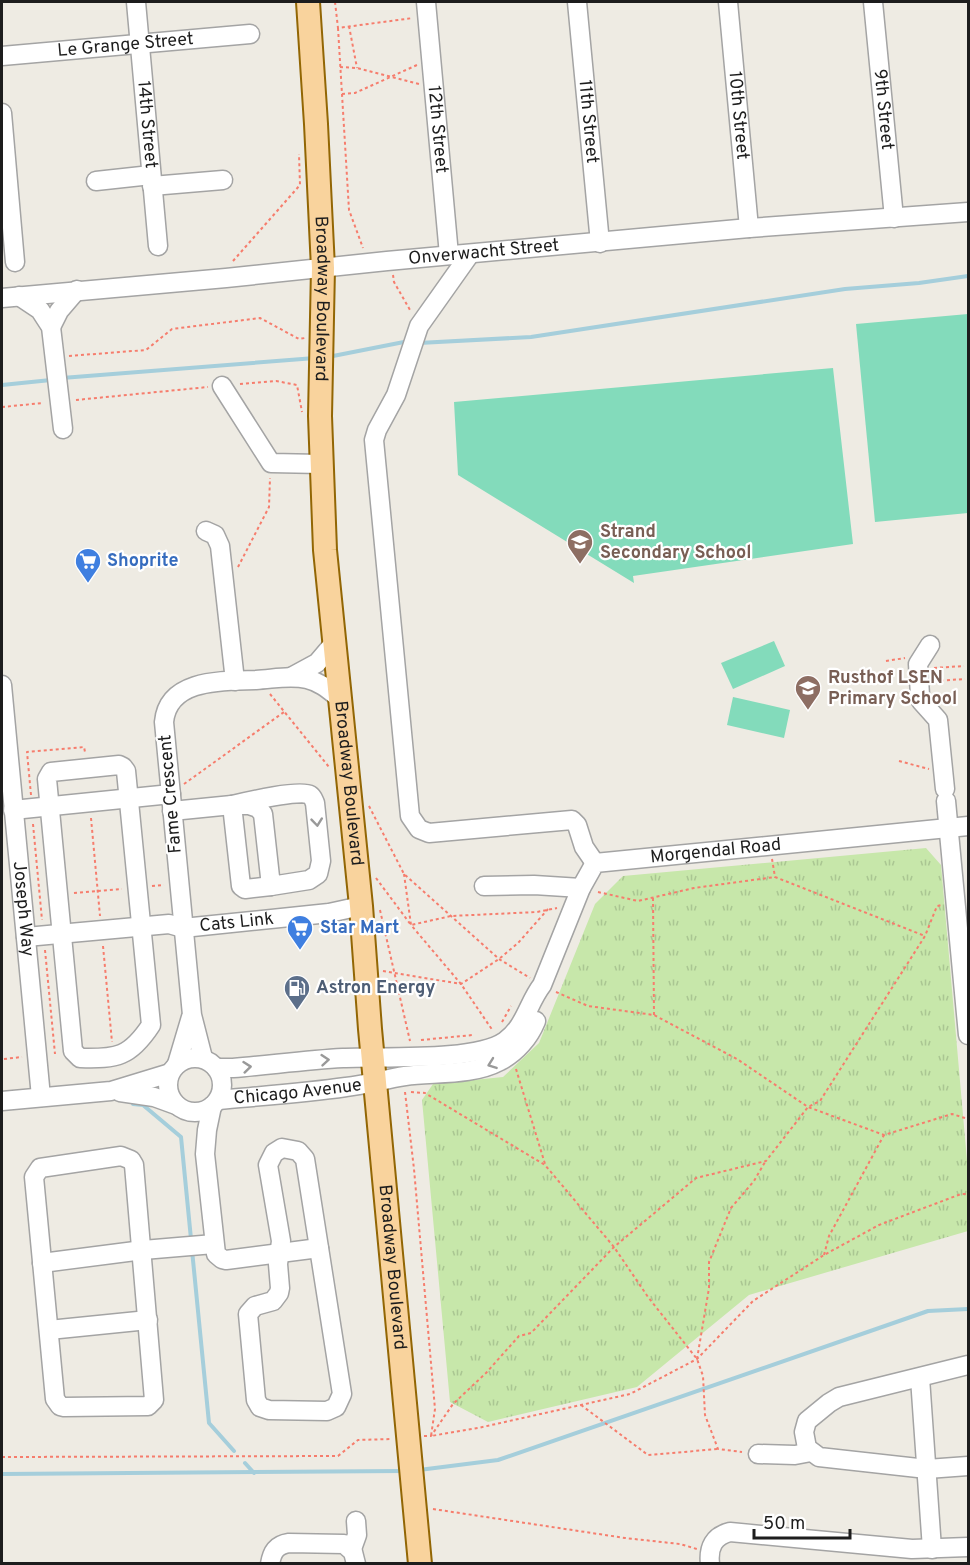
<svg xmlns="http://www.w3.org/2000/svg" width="970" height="1565" font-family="Overpass,sans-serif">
	<defs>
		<pattern id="grass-tufts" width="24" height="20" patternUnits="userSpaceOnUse" patternTransform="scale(1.5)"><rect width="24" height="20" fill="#c7e7aa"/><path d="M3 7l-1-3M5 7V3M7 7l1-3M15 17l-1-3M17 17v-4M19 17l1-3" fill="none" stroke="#aac692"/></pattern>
	</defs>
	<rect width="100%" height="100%" fill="#eeebe3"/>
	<polygon fill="url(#grass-tufts)" points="926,848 941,865 968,1172 968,1231 749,1295 637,1387 488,1422 450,1402 422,1100 433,1084 503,1077 539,1043 595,904 623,876"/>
	<g fill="#83dbbb">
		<polygon points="968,314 968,513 875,522 856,324"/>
		<polygon points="833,368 853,544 633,576 634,583 458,475 454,402"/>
		<polygon points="774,641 785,666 733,689 721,663"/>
		<polygon points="733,697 790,710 784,738 727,725"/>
	</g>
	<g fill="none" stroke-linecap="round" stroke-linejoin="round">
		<g stroke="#a5cedb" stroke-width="4">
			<polyline points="419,343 531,337 845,289 919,283 968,276"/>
			<polyline points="328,357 409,341"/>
			<polyline points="62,378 315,358"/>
			<polyline points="2,385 51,380"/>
			<polyline points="132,1100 133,1104 143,1105 181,1137 191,1239"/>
			<polyline points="192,1250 209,1423 234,1451"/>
			<polyline points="245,1463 254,1473"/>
			<polyline points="419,1470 498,1460 928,1311 968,1309"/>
			<polyline points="2,1474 403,1471"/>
		</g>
		<g stroke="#a4a4a4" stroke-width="21">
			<g id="minor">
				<path id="s1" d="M136 2 158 246"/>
				<path id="s2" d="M426 2 449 255"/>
				<path id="s3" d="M577 2 600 243"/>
				<path id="s4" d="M728 2 749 228"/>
				<path id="s5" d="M873 2 894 218"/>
				<path id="s6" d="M2 56 250 34"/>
				<polyline points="2,113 15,262"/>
				<polyline points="96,181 151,175"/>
				<polyline points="152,186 223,180"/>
				<polyline points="470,254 419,326 396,395 377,430 374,440 410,816 419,829 429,833 572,820 577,825 584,847 595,863"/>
				<polyline points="19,296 40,310 51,327 63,429"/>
				<path id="s7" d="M2 298 226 278 387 261 749 228 968 212"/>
				<polyline points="51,327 59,311 77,290"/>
				<polyline points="222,386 271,463 321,464"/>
				<polyline points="206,531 215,535 220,546 235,681"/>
				<polyline points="293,676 317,663 334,643"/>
				<path id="s8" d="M2 685 41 1097"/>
				<polyline points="920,695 918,664 930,645"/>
				<polyline points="921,701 938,720 945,789"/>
				<path d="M119 765 123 767 126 771 151 1025C130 1057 117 1059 80 1058L73 1051 47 779 51 772Z"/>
				<polyline points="946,801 968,1035"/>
				<polyline points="232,805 241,886 245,889 271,886"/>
				<polyline points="13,810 171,794"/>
				<path d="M172 811 232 805H249L258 808 263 814 271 886 309 880 318 874 321 861 315 803C313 799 313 797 310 795 300 789 245 802 232 805"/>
				<polyline points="484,886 534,885 581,888"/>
				<path id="s9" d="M26 937 169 924 183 928 329 913 361 906"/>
				<circle cx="195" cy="1085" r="27"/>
				<path d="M203 1058 192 1015 164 722C168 678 224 681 256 680 274 679 290 675 307 679 320 682 329 690 339 698"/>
				<polyline points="177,1064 191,1017"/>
				<path id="s10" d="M216 1068H233C270 1065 306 1060 343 1058 381 1056 475 1062 505 1041 525 1027 528 1003 542 985L581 888 595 863 968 826"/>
				<polyline points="120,1092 154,1097 176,1105"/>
				<path id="s11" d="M218 1100C261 1096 304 1093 346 1087 366 1085 385 1079 405 1076 435 1072 472 1076 500 1061 516 1053 529 1038 536 1021"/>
				<polyline points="2,1101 111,1091 170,1073"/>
				<polyline points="212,1106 207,1130 205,1154 216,1254 222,1259 226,1260 319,1248"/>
				<polygon points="282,1148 298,1151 305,1159 342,1394 336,1407 327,1411 269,1410 260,1407 256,1400 248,1314 255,1306 273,1301 279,1293 280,1288 278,1264 281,1241 268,1165 274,1153"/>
				<polygon points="121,1156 131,1160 134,1165 154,1400 148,1406 64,1407 60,1406 55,1399 34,1177 40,1168"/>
				<polyline points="42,1263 143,1250 214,1244"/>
				<polyline points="49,1330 148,1320"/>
				<polyline points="968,1365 839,1397 829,1403 807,1421 804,1432 807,1448 819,1457 927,1469 968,1466"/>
				<polyline points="920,1378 932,1549"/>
				<polyline points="758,1454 795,1455 811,1452"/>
				<polyline points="352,1549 357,1535 356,1521"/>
				<path d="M270 1564C272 1552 276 1545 289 1543L344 1544 353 1552 356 1564"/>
				<path d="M710 1564C708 1547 714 1536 730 1532L912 1549 968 1547"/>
			</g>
		</g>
		<g stroke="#926604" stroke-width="26">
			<g id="major">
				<path id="s12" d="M308 2 316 124 323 268 320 416 325 550 361 906 370 1029 420 1564"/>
			</g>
		</g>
		<g stroke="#f67d6d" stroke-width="2" stroke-dasharray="3 3" stroke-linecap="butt">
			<polyline points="335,2 338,28 413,18"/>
			<polyline points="349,26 357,68"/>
			<polyline points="338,28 349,210 363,248"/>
			<polyline points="340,67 357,68 419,84"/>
			<polyline points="342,94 355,93 417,65"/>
			<polyline points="233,261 300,185 299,154"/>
			<polyline points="393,275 394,282 410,310"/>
			<polyline points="69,356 146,350 172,329 260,318 299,339 305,338"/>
			<polyline points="240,384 276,381 297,385 302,412"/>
			<polyline points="76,400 208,387"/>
			<polyline points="2,407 43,403"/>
			<polyline points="238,567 269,507 270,478"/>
			<polyline points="886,661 905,658"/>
			<polyline points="934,668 964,666"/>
			<polyline points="935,681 965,679"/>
			<polyline points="270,694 329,767"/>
			<polyline points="899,761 929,769"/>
			<polyline points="184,784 284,712"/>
			<polyline points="31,795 27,752 84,747 85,752"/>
			<polyline points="369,806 404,874 499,959 530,978"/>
			<polyline points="91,818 100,916"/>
			<polyline points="33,824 42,920"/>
			<polyline points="772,859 775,877 925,936"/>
			<polyline points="404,874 411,925 461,984 493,1031"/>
			<polyline points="376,878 411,925 451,916 537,912 557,908"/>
			<polyline points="152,886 164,885"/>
			<polyline points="598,892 638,901 694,888 775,877"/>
			<polyline points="74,893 122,889"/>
			<polyline points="653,898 654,1015"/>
			<polyline points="380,910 410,1041"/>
			<polyline points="103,946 112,1042"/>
			<polyline points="45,950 55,1054"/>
			<polyline points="383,971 461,984 499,959 518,943 548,909"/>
			<polyline points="556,992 588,1006 654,1015 737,1059 808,1107 884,1135 952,1114 968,1119"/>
			<polyline points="502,1022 511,1006"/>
			<polyline points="421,1040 473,1035"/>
			<polyline points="4,1059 22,1057"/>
			<polyline points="516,1069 545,1164"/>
			<polyline points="405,1092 414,1169 435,1409 431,1436 478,1428 630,1394 697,1359 753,1301 824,1255 879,1225 961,1194 968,1194"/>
			<polyline points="411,1092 425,1093 545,1165 614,1247 648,1297 697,1359 703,1376 705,1415 718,1449 742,1452"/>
			<polyline points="824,1255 829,1236 884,1135"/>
			<polyline points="697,1359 709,1288 709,1262 731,1208 754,1181 765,1162"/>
			<polyline points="581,1405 648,1455 718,1449"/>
			<polyline points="424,1436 431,1436 453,1404 486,1373 519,1336 531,1333 614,1247 696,1178 766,1161 808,1107 820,1101 925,936 937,906 942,905"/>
			<polyline points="2,1457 338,1456 358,1440 392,1439"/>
			<polyline points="433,1509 625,1538 680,1544 697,1549"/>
		</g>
		<use href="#minor" stroke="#fff" stroke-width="18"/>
		<use href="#major" stroke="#f9d39d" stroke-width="22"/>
	</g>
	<defs><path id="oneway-chevron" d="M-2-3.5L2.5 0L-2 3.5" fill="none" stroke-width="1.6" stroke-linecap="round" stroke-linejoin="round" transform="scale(1.5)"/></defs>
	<g stroke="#999">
		<use href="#oneway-chevron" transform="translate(317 822) rotate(84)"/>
		<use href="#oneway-chevron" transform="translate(325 1060) rotate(-5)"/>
		<use href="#oneway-chevron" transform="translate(492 1064) rotate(160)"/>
		<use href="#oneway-chevron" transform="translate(247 1067) rotate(-6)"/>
	</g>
	<defs>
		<g id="school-pin" transform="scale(1.35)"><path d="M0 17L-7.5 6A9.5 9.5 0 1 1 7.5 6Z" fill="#8d6e63" stroke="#fff"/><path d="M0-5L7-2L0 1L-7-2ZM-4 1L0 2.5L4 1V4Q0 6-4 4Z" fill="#fff"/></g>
		<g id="supermarket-pin" transform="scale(1.35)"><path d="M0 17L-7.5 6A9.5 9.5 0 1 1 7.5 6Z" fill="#3f7fe0" stroke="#fff"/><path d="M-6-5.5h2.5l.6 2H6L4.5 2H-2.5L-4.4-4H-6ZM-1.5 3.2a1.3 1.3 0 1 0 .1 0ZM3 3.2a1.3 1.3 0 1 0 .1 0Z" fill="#fff"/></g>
		<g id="fuel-pin" transform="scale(1.35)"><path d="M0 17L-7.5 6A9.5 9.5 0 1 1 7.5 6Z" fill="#5c6f8a" stroke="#fff"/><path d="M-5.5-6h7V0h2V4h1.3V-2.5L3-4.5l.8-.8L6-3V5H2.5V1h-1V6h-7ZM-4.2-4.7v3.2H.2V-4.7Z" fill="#fff"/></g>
	</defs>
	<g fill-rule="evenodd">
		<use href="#school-pin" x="580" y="542"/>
		<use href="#supermarket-pin" x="88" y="561"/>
		<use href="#school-pin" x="808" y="688"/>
		<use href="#supermarket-pin" x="300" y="928"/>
		<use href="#fuel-pin" x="297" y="988"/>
	</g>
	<g text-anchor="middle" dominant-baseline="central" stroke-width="4.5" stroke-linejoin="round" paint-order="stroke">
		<g font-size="18" fill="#1d1d1d" stroke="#fff">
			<text stroke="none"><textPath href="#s6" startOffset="124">Le Grange Street</textPath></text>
			<text stroke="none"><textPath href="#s5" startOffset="108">9th Street</textPath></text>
			<text stroke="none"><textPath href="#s4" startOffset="114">10th Street</textPath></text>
			<text stroke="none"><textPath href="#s3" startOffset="120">11th Street</textPath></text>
			<text stroke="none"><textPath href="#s1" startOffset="123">14th Street</textPath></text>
			<text stroke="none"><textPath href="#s2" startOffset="128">12th Street</textPath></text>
			<text stroke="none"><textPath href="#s7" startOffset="484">Onverwacht Street</textPath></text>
			<text stroke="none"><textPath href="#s12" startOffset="297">Broadway Boulevard</textPath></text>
			<text stroke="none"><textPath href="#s12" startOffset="783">Broadway Boulevard</textPath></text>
			<text transform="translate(171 794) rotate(-95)">Fame Crescent</text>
			<text stroke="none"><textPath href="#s10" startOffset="614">Morgendal Road</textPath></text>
			<text stroke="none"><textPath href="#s8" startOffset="225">Joseph Way</textPath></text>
			<text stroke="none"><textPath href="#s9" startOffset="212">Cats Link</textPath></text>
			<text stroke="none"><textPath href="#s11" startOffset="80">Chicago Avenue</textPath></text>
			<text stroke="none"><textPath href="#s12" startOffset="1269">Broadway Boulevard</textPath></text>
		</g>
		<g font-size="18" font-weight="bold" fill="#785e54" stroke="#fff" text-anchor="start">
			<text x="600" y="532">Strand<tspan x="600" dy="21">Secondary School</tspan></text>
			<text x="828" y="678">Rusthof LSEN<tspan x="828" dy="21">Primary School</tspan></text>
		</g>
		<g font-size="18" font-weight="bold" fill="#366cbe" stroke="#fff" text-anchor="start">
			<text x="107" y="561">Shoprite</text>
			<text x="320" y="928">Star Mart</text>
		</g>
		<g font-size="18" font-weight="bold" fill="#4e5e75" stroke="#fff" text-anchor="start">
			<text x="316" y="988">Astron Energy</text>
		</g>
	</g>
	<rect width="970" height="1565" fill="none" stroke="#1d1d1d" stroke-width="6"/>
	<path d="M754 1529v9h96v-9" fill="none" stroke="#1d1d1d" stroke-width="3"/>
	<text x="763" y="1529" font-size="18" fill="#1d1d1d" stroke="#ffffff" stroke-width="4.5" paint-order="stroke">50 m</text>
</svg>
